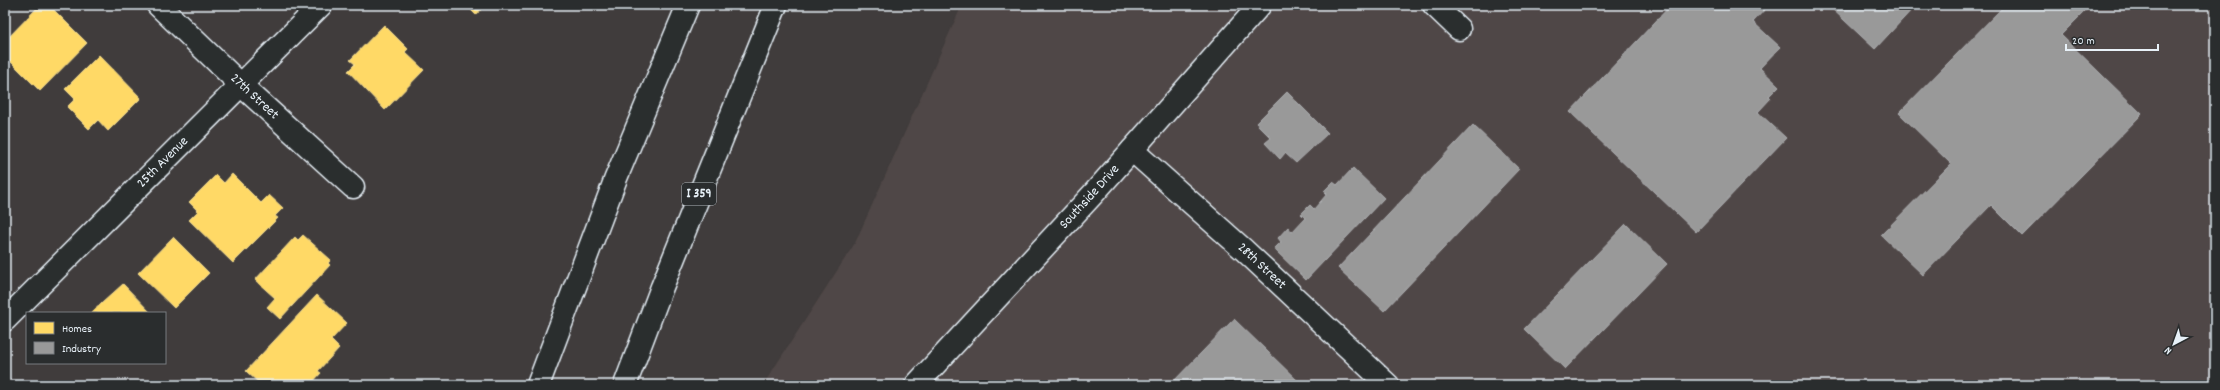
<svg xmlns="http://www.w3.org/2000/svg" width="2220" height="390" font-family="Dekko,sans-serif">
	<rect width="100%" height="100%" fill="#403c3c"/>
	<filter id="ink" filterUnits="userSpaceOnUse"><feTurbulence type="fractalNoise" baseFrequency=".025" numOctaves="2"/><feDisplacementMap in="SourceGraphic" scale="8" xChannelSelector="R" yChannelSelector="G"/><feConvolveMatrix kernelMatrix="1 2 1 2 8 2 1 2 1" color-interpolation-filters="sRGB"/></filter>
	<g filter="url(#ink)">
		<polygon fill="#4f4746" points="962,5 2215,5 2215,385 763,385 855,243"/>
		<g fill="#ffd966" stroke="#f8e092">
			<polygon points="40,5 49,5 87,43 40,91 5,56 5,41"/>
			<polygon points="466,5 485,5 476,15"/>
			<polygon points="384,25 408,49 405,52 424,70 385,110 348,71 355,64 350,60"/>
			<polygon points="99,55 141,98 108,131 98,120 89,129 67,107 75,99 65,89"/>
			<polygon points="232,174 261,203 269,195 283,208 275,216 278,218 233,263 189,220 198,211 189,202 216,175 224,183"/>
			<polygon points="303,235 331,260 328,263 330,265 280,319 267,307 275,298 255,280 295,237 298,240"/>
			<polygon points="173,237 209,273 174,308 138,273"/>
			<polygon points="123,284 151,313 91,313"/>
			<polygon points="317,295 347,323 331,340 339,348 318,371 321,373 310,385 302,383 300,385 261,385 246,371"/>
		</g>
		<g fill="#999" stroke="#b1b3b6">
			<polygon points="1671,5 1769,5 1753,22 1780,47 1760,68 1779,86 1769,96 1771,98 1758,112 1786,138 1696,232 1570,112"/>
			<polygon points="1828,5 1916,5 1875,49"/>
			<polygon points="2005,5 2091,5 2061,35 2142,114 2022,236 1991,205 1923,275 1881,235 1951,164 1899,113"/>
			<polygon points="1287,92 1328,133 1296,163 1285,153 1280,159 1265,143 1271,138 1256,123"/>
			<polygon points="1473,125 1519,169 1384,311 1338,268"/>
			<polygon points="1353,168 1384,198 1306,280 1274,249 1281,242 1278,238 1288,227 1292,232 1305,218 1301,214 1310,205 1314,209 1327,194 1324,191 1333,182 1337,185"/>
			<polygon points="1626,224 1667,264 1565,369 1524,329"/>
			<polygon points="1234,319 1302,385 1170,385"/>
		</g>
		<g fill="none" stroke-linecap="round" stroke-linejoin="round">
			<g stroke="#e8f1f8" stroke-width="25">
				<g id="minor">
					<path id="s1" d="M158 5 241 85 353 187"/>
					<polyline points="1434,5 1459,29"/>
					<path id="s2" d="M1132 150 1244 250 1388 385"/>
					<path id="s3" d="M5 320 321 5"/>
					<path id="s4" d="M916 385 1094 193 1260 5"/>
				</g>
			</g>
			<g stroke="#e8f1f8" stroke-width="25">
				<g id="motorway">
					<polyline points="538,385 616,178 688,5"/>
					<polyline points="625,385 662,287 776,5"/>
				</g>
			</g>
			<use href="#minor" stroke="#2a2d2e" stroke-width="22"/>
			<use href="#motorway" stroke="#2a2d2e" stroke-width="22"/>
		</g>
	</g>
	<g text-anchor="middle" dominant-baseline="central" stroke-width="4" stroke-linejoin="round" paint-order="stroke">
		<rect fill="#2a2d2e" stroke="#afb6bb" stroke-width="1" x="682" y="183" width="34" height="22" rx="3"/>
		<g font-size="13" font-weight="bold" fill="#e8f1f8">
			<text x="699" y="194">I 359</text>
		</g>
		<g font-size="14" fill="#e8f1f8" stroke="#2a2d2e">
			<text stroke="none"><textPath href="#s1" startOffset="133">27th Street</textPath></text>
			<text stroke="none"><textPath href="#s3" startOffset="223">25th Avenue</textPath></text>
			<text stroke="none"><textPath href="#s4" startOffset="256">Southside Drive</textPath></text>
			<text stroke="none"><textPath href="#s2" startOffset="174">28th Street</textPath></text>
		</g>
	</g>
	<rect width="2220" height="390" fill="none" stroke="#2a2d2e" stroke-width="20"/>
	<rect x="10" y="10" width="2200" height="370" fill="none" stroke="#e8f1f8" stroke-width="1.5" filter="url(#ink)"/>
	<rect x="26" y="312" width="140" height="52" fill="#2a2d2e" stroke="#767b7f"/>
	<rect x="34" y="322" width="20" height="12" fill="#ffd966" stroke="#767b7f"/>
	<text x="62" y="332" font-size="12" fill="#e8f1f8">Homes</text>
	<rect x="34" y="342" width="20" height="12" fill="#999999" stroke="#767b7f"/>
	<text x="62" y="352" font-size="12" fill="#e8f1f8">Industry</text>
	<g transform="translate(2174 344) rotate(221)" stroke="#2a2d2e" stroke-width="3" paint-order="stroke">
	<path d="M0-3L7 15L0 10L-7 15Z" fill="#e8f1f8"/>
	<text y="-6" font-size="11" font-weight="bold" text-anchor="middle" fill="#e8f1f8">N</text>
	</g>
	<path d="M2066 44v6h92v-6" fill="none" stroke="#e8f1f8" stroke-width="2"/>
	<text x="2072" y="44" font-size="12" fill="#e8f1f8" stroke="#2a2d2e" stroke-width="3" paint-order="stroke">20 m</text>
</svg>
